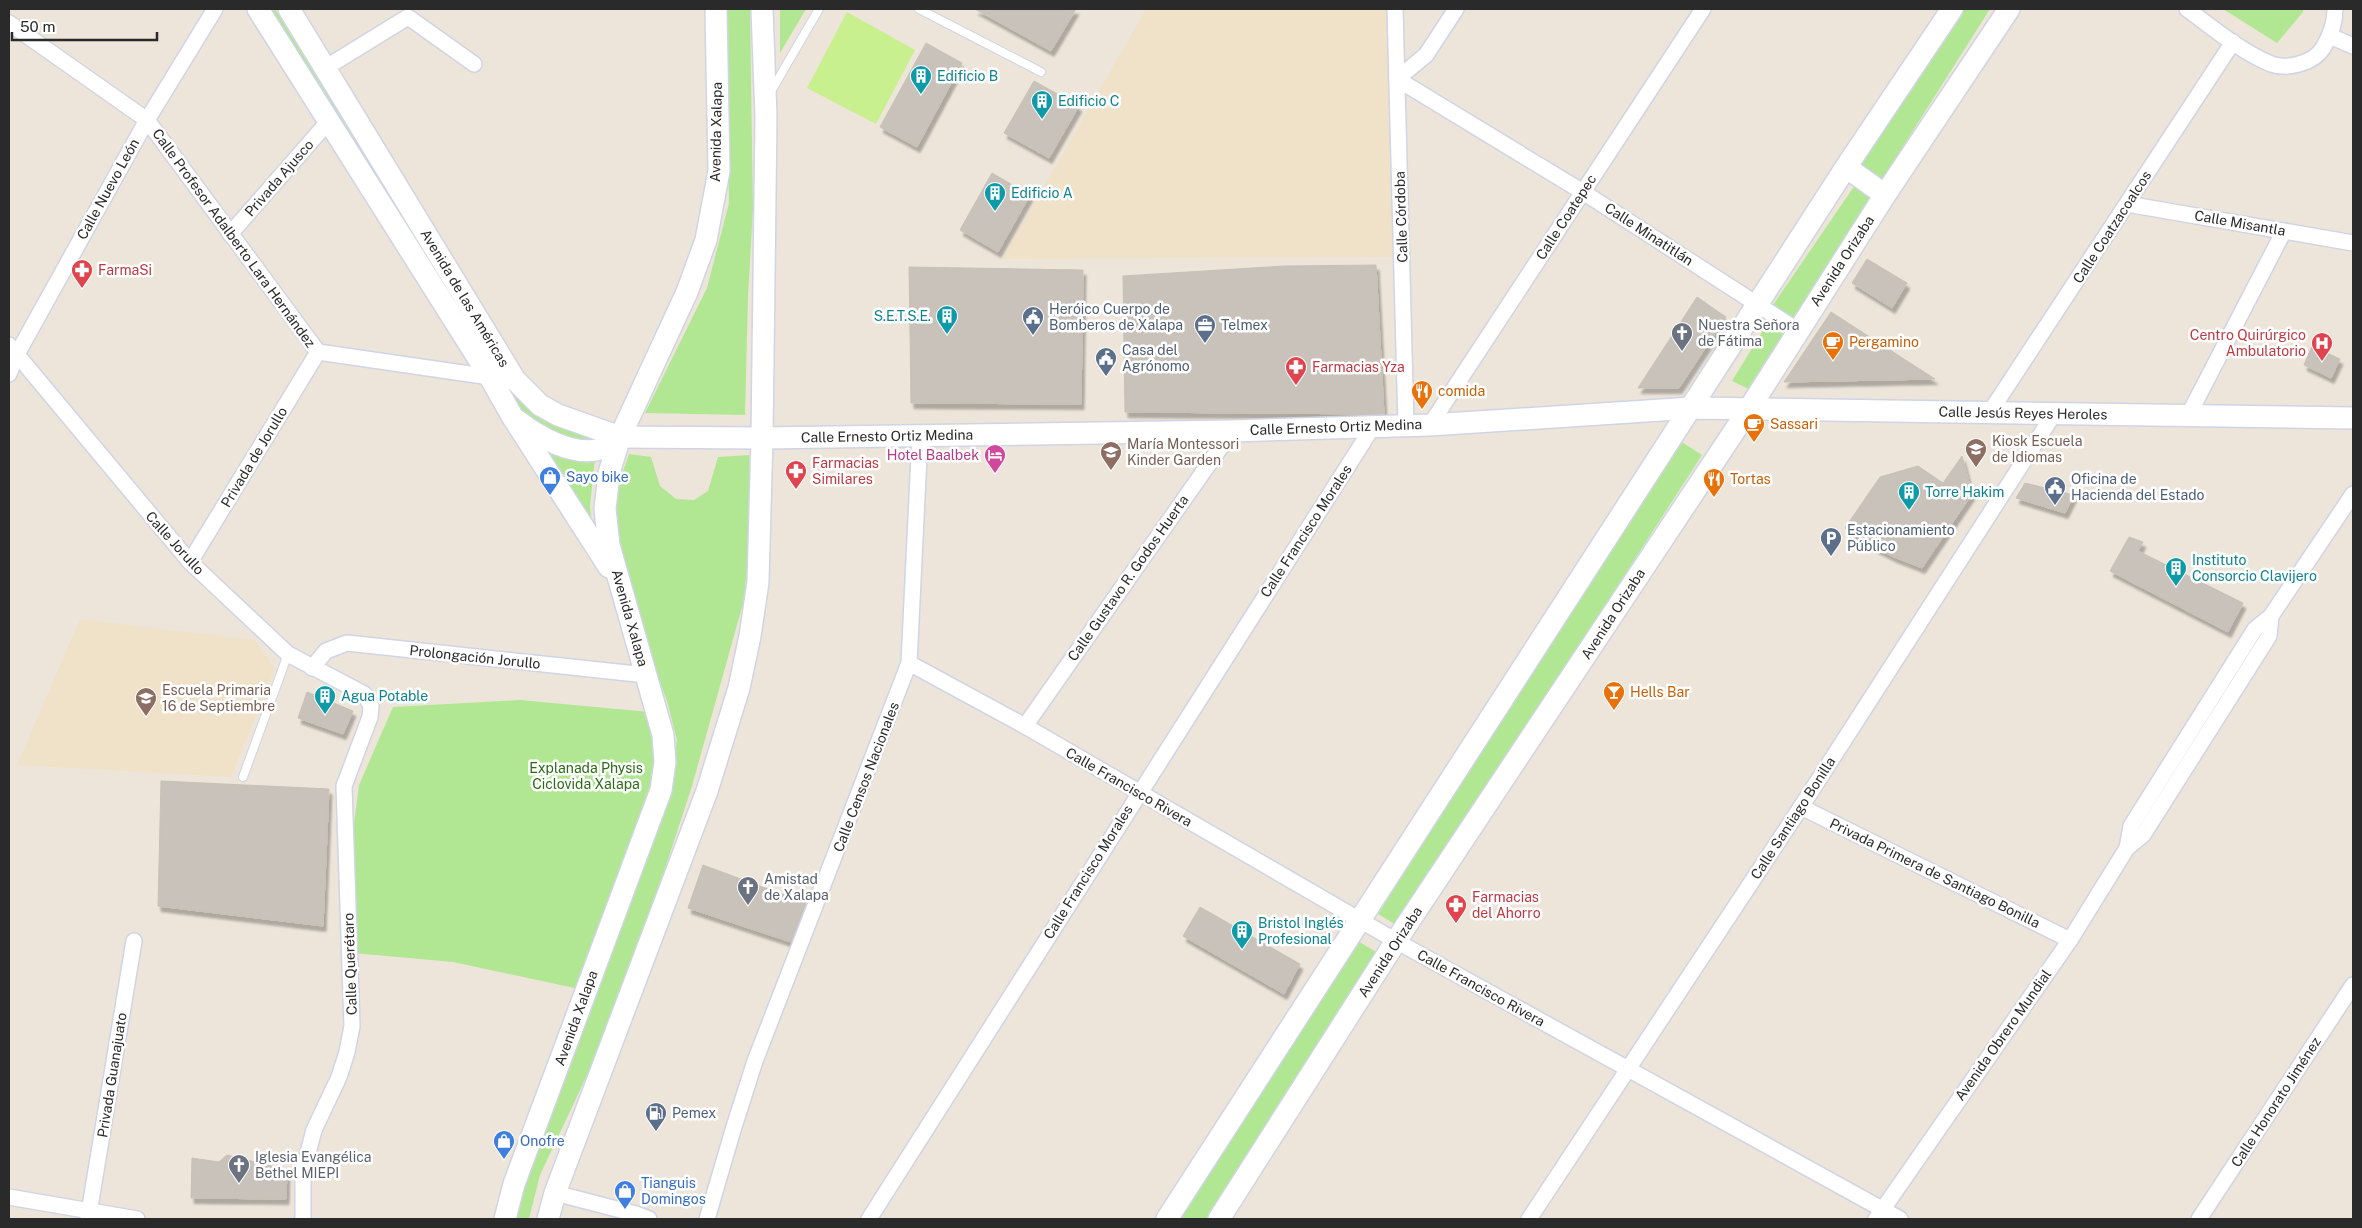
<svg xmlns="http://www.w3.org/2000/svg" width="2362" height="1228" font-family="'Public Sans',sans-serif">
	<defs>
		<filter id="shadow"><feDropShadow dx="3" dy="5.5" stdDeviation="1" flood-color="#0004"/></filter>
	</defs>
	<rect width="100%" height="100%" fill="#ede5da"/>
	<g fill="#f0e2c9">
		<polygon points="1146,9 1387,9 1392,257 1002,259"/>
		<polygon points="80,619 255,640 275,669 231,777 17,765"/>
	</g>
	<g fill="#b1e793">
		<path d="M263 9H275L499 376 600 439 599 444C555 434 542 430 509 398Z"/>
		<polygon points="726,9 750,9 753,209 748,297 745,415 645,413 707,288 729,203"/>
		<polygon points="780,9 806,9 780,53"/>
		<polygon points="1962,9 1990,9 1881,181 1859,165"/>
		<polygon points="2223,9 2303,9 2303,12 2277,43"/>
		<polygon points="1857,182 1875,195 1792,319 1773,305"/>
		<polygon points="1767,324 1790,338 1755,392 1732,381"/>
		<polygon points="1680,441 1702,455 1398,926 1378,914"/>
		<polygon points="540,454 595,459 590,506 594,543"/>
		<polygon points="629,454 651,457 660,486 676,499 694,500 708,491 718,457 749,455 750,531 744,600 692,786 621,1003 540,1175 529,1219 511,1219 671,781 677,740 667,701 635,617 616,530 616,492"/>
		<polygon points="520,700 660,713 665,754 584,990 453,962 353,953 349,863 359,785 393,707"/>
		<polygon points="1356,940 1378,953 1206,1219 1175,1219"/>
	</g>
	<polygon fill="#c8f08e" points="847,12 915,50 876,124 807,88"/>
	<g fill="#c8c2ba" stroke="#c8c1b4" filter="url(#shadow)">
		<polygon points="975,9 1076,9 1051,51"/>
		<polygon points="926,43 962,63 917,147 880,127"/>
		<polygon points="1034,81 1079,106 1049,158 1004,133"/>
		<polygon points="992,173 1030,195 998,252 960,230"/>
		<polygon points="1867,259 1907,283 1892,308 1852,283"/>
		<polygon points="1376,265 1384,414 1125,412 1123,276 1284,266"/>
		<polygon points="909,267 1083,270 1081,404 911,403"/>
		<polygon points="1697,297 1726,317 1679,388 1638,388"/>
		<polygon points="1831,312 1935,379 1784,382"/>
		<polygon points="2312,346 2340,359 2331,378 2304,365"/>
		<polygon points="1962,456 1972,494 1922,568 1894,557 1868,544 1845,528 1880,477 1918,466 1943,483"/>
		<polygon points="2025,483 2074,495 2065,513 2016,498"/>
		<polygon points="2129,537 2143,542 2138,551 2243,603 2228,632 2110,571"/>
		<polygon points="307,692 353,711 343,734 298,718"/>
		<polygon points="161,781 329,789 323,926 158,906"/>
		<polygon points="703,865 806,903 791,942 688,908"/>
		<polygon points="1200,907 1300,964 1284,994 1183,936"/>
		<polygon points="227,1155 287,1170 286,1199 191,1198 192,1158 219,1162"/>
	</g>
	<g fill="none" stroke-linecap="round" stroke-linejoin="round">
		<g stroke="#d0d4e4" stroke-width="10">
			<g id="lane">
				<polyline points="919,9 1041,72"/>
				<polyline points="770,93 819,9"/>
				<polyline points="243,777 288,654"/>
			</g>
		</g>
		<g stroke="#d0d4e4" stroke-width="18">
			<g id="street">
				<polyline points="1395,9 1406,426"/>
				<polyline points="1456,9 1426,55 1397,79 1583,192 1797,330"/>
				<path d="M2187 9C2213 28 2240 51 2271 64 2287 70 2314 63 2323 48 2331 35 2335 24 2335 9"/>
				<polyline points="9,23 147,120 318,352 490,377"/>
				<polyline points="2330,36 2353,46"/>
				<polyline points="325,68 408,17 474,64"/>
				<polyline points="2127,204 2353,243"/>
				<polyline points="230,234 328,122"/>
				<polyline points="9,345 190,562 288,654 364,694 371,706 370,717 344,786 352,1026 347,1052 339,1077 314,1130 303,1172 303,1219"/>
				<polyline points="9,374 16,356 147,120 215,9"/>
				<polyline points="1990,412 2233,42"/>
				<polyline points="2188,416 2284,231"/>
				<polyline points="1430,425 1703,9"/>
				<polyline points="190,562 318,352"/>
				<polyline points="909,663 1025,726 1396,941 1900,1219"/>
				<polyline points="312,668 326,651 347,643 646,675"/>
				<polyline points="1025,726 1232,431"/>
				<polyline points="1801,807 2070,940"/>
				<polyline points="2127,848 2131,826 2255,629 2271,616 2353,494"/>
				<polyline points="555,1193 636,1214 649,1219"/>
				<polyline points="9,1197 137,1219"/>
				<polyline points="88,1219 134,941"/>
				<polyline points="707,1219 733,1130 755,1061 909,663 920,435"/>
				<polyline points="869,1219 1374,425"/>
				<polyline points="1529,1219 1801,807 2054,414"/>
				<polyline points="1876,1219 2070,940 2127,848 2143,835 2269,636 2271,616"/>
				<polyline points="2199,1219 2353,985"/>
			</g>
		</g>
		<g stroke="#d0d4e4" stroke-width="24">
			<g id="secondary">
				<polyline points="258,9 490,377 512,416 609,567"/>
				<polyline points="289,9 515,380 540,405 558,415 620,437 762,438 1232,431 1430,425 1692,408 2353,418"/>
				<polyline points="1846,167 1885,195"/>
				<path d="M518 421C539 437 573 457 601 449 607 448 615 441 620 437"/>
				<polyline points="505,1219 514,1184 661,790 665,762 663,735 609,545 605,509 609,473 620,437 687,292 706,240 719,171 716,9"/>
				<polyline points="548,1219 555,1193 707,791 739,688 750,636 758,582 762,438 766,117 762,9"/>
				<polyline points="1167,1219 1846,167 1952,9"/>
				<polyline points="1219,1219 1396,941 1749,409 1885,195 2009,9"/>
			</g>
		</g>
		<use href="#lane" stroke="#fff" stroke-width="8"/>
		<use href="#street" stroke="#fff" stroke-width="15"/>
		<use href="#secondary" stroke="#fff" stroke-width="21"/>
	</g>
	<defs>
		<g id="building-pin" transform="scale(1.125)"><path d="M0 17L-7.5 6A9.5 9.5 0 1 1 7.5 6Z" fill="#0f9aa8" stroke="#fff"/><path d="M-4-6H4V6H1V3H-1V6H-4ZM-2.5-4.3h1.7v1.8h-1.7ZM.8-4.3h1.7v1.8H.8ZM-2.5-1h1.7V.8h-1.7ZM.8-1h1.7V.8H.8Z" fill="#fff"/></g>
		<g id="pharmacy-pin" transform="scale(1.125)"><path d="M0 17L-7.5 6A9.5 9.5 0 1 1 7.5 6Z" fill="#e0444e" stroke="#fff"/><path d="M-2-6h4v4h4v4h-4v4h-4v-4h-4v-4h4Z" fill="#fff"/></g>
		<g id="civic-pin" transform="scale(1.125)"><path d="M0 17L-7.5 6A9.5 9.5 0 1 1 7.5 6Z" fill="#5c6f8a" stroke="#fff"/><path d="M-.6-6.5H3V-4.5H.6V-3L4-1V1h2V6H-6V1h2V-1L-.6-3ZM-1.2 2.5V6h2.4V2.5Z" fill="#fff"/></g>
		<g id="office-pin" transform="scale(1.125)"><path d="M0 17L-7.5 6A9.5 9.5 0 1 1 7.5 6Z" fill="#5c6f8a" stroke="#fff"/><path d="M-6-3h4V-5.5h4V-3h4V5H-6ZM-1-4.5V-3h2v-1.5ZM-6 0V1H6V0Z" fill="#fff"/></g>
		<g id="church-pin" transform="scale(1.125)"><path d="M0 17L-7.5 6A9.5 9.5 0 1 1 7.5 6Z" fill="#6b7280" stroke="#fff"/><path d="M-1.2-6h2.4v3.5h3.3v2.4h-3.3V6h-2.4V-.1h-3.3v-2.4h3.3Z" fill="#fff"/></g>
		<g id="cafe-pin" transform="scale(1.125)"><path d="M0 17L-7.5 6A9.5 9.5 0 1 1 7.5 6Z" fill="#e8710a" stroke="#fff"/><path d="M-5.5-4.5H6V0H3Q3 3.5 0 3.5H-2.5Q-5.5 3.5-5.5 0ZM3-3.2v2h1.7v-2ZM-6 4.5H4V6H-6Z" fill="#fff"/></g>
		<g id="hospital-pin" transform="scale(1.125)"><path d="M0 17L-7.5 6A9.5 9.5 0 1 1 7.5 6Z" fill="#e0444e" stroke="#fff"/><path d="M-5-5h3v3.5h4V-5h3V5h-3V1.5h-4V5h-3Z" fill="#fff"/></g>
		<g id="restaurant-pin" transform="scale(1.125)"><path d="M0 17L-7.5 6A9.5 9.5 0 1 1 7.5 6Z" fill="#e8710a" stroke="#fff"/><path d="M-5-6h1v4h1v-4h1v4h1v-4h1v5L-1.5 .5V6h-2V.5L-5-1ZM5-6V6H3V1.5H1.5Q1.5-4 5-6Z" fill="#fff"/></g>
		<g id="school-pin" transform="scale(1.125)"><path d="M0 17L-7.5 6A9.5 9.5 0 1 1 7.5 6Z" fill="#8d6e63" stroke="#fff"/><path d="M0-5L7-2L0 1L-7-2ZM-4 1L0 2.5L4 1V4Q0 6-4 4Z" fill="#fff"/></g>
		<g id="hotel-pin" transform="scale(1.125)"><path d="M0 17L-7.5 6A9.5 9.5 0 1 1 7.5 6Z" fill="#d1479c" stroke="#fff"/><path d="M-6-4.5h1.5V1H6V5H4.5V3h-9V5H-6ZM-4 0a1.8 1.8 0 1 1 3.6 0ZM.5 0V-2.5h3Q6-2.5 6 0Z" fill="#fff"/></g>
		<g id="shop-pin" transform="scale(1.125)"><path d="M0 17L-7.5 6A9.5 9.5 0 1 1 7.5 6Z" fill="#3f7fe0" stroke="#fff"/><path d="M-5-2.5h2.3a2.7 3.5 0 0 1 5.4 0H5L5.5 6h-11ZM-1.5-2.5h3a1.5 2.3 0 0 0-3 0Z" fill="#fff"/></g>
		<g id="parking-pin" transform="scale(1.125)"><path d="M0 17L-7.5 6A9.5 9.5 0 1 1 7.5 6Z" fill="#5c6f8a" stroke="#fff"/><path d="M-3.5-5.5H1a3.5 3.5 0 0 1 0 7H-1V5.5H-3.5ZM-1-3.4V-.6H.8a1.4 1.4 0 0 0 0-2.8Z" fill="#fff"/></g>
		<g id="bar-pin" transform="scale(1.125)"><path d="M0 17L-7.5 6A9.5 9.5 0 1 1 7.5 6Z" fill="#e8710a" stroke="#fff"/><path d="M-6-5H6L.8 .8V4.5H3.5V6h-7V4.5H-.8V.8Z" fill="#fff"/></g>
		<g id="fuel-pin" transform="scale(1.125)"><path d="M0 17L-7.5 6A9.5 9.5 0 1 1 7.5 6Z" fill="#5c6f8a" stroke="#fff"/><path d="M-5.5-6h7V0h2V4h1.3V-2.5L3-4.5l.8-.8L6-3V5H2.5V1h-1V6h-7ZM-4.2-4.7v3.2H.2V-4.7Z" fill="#fff"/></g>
	</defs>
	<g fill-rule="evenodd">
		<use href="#building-pin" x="921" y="76"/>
		<use href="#building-pin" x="1042" y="101"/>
		<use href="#building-pin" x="995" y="193"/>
		<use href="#pharmacy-pin" x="82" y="270"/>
		<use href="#building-pin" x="947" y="316"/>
		<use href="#civic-pin" x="1033" y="317"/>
		<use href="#office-pin" x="1205" y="325"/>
		<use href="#church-pin" x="1682" y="333"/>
		<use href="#cafe-pin" x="1833" y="342"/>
		<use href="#hospital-pin" x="2322" y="343"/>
		<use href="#civic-pin" x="1106" y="358"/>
		<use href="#pharmacy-pin" x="1296" y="367"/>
		<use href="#restaurant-pin" x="1422" y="391"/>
		<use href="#cafe-pin" x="1754" y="424"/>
		<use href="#school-pin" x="1976" y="449"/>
		<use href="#school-pin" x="1111" y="452"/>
		<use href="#hotel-pin" x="995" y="455"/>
		<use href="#pharmacy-pin" x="796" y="471"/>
		<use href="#shop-pin" x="550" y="477"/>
		<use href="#restaurant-pin" x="1714" y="479"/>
		<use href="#civic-pin" x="2055" y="487"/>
		<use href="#building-pin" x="1909" y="492"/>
		<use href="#parking-pin" x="1831" y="538"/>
		<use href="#building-pin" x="2176" y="568"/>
		<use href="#bar-pin" x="1614" y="692"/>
		<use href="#building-pin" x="325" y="696"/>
		<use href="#school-pin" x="146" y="698"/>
		<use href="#church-pin" x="748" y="887"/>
		<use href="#pharmacy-pin" x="1456" y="905"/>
		<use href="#building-pin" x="1242" y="931"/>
		<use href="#fuel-pin" x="656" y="1113"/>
		<use href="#shop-pin" x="504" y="1141"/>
		<use href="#church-pin" x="239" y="1165"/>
		<use href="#shop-pin" x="625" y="1191"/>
	</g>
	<g text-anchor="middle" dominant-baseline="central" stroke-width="5" stroke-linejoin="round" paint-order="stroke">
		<g font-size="14" fill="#0d838f" stroke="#fff" text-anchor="start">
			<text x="937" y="76">Edificio B</text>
			<text x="1058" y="101">Edificio C</text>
			<text x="1011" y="193">Edificio A</text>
			<text x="931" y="316" text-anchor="end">S.E.T.S.E.</text>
			<text x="1925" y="492">Torre Hakim</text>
			<text x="2192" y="560">Instituto<tspan x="2192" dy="16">Consorcio Clavijero</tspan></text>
			<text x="341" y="696">Agua Potable</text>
			<text x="1258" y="923">Bristol Inglés<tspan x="1258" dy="16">Profesional</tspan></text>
		</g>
		<g font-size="14" fill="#2a2a2a" stroke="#fff">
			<text transform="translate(716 132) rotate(-89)">Avenida Xalapa</text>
			<text transform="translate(279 178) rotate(-49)">Privada Ajusco</text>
			<text transform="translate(108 189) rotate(-61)">Calle Nuevo León</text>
			<text transform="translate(1401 217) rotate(-92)">Calle Córdoba</text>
			<text transform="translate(1566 217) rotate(-57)">Calle Coatepec</text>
			<text transform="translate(2240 223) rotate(10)">Calle Misantla</text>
			<text transform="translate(2112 227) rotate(-57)">Calle Coatzacoalcos</text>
			<text transform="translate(1649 234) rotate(33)">Calle Minatitlán</text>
			<text transform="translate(234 238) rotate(54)">Calle Profesor Adalberto Lara Hernández</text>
			<text transform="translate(1842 261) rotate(-57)">Avenida Orizaba</text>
			<text transform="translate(465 298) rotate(59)">Avenida de las Américas</text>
			<text transform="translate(2023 413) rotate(1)">Calle Jesús Reyes Heroles</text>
			<text transform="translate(1336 427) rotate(-2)">Calle Ernesto Ortiz Medina</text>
			<text transform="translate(887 436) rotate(-1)">Calle Ernesto Ortiz Medina</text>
			<text transform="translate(254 457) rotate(-59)">Privada de Jorullo</text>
			<text transform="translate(1306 531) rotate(-57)">Calle Francisco Morales</text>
			<text transform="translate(175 543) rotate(48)">Calle Jorullo</text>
			<text transform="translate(1128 578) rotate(-55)">Calle Gustavo R. Godos Huerta</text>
			<text transform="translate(1613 614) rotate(-57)">Avenida Orizaba</text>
			<text transform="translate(630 618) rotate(74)">Avenida Xalapa</text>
			<text transform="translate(475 657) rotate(6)">Prolongación Jorullo</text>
			<text transform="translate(866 777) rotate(-69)">Calle Censos Nacionales</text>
			<text transform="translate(1129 787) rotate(30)">Calle Francisco Rivera</text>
			<text transform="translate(1793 818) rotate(-57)">Calle Santiago Bonilla</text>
			<text transform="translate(1088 872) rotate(-58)">Calle Francisco Morales</text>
			<text transform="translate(1935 873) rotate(26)">Privada Primera de Santiago Bonilla</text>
			<text transform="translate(1390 952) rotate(-57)">Avenida Orizaba</text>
			<text transform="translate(350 964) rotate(-92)">Calle Querétaro</text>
			<text transform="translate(1481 988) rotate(29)">Calle Francisco Rivera</text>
			<text transform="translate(576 1018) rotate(-70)">Avenida Xalapa</text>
			<text transform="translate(2003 1035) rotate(-55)">Avenida Obrero Mundial</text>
			<text transform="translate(112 1075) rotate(-81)">Privada Guanajuato</text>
			<text transform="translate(2276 1102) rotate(-57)">Calle Honorato Jiménez</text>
		</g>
		<g font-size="14" fill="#be3a42" stroke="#fff" text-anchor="start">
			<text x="98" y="270">FarmaSi</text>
			<text x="2306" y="335" text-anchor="end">Centro Quirúrgico<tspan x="2306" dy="16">Ambulatorio</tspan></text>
			<text x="1312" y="367">Farmacias Yza</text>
			<text x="812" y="463">Farmacias<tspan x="812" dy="16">Similares</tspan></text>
			<text x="1472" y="897">Farmacias<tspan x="1472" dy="16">del Ahorro</tspan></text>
		</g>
		<g font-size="14" fill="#4e5e75" stroke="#fff" text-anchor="start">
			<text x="1049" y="309">Heróico Cuerpo de<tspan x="1049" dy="16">Bomberos de Xalapa</tspan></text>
			<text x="1221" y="325">Telmex</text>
			<text x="1122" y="350">Casa del<tspan x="1122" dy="16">Agrónomo</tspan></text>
			<text x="2071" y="479">Oficina de<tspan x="2071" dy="16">Hacienda del Estado</tspan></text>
			<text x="1847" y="530">Estacionamiento<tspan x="1847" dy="16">Público</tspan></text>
			<text x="672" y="1113">Pemex</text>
		</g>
		<g font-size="14" fill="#5b616d" stroke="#fff" text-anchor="start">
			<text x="1698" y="325">Nuestra Señora<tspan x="1698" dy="16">de Fátima</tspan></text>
			<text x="764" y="879">Amistad<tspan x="764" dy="16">de Xalapa</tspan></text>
			<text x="255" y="1157">Iglesia Evangélica<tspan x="255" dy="16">Bethel MIEPI</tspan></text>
		</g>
		<g font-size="14" fill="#c56008" stroke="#fff" text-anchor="start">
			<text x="1849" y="342">Pergamino</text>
			<text x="1438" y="391">comida</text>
			<text x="1770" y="424">Sassari</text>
			<text x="1730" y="479">Tortas</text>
			<text x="1630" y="692">Hells Bar</text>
		</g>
		<g font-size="14" fill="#785e54" stroke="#fff" text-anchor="start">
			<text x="1992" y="441">Kiosk Escuela<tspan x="1992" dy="16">de Idiomas</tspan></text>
			<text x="1127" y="444">María Montessori<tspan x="1127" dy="16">Kinder Garden</tspan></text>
			<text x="162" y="690">Escuela Primaria<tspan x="162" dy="16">16 de Septiembre</tspan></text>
		</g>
		<g font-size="14" fill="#b23c85" stroke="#fff" text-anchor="end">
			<text x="979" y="455">Hotel Baalbek</text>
		</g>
		<g font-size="14" fill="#366cbe" stroke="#fff" text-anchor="start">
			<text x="566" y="477">Sayo bike</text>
			<text x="520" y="1141">Onofre</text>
			<text x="641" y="1183">Tianguis<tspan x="641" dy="16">Domingos</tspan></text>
		</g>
		<g font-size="14" fill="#296c15" stroke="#fff">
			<text x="586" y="768">Explanada Physis<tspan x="586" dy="16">Ciclovida Xalapa</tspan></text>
		</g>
	</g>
	<rect width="2362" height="1228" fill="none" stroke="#2a2a2a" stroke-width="20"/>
	<path d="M12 32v8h145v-8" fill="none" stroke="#2a2a2a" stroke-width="2.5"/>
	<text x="20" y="32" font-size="15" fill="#2a2a2a" stroke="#ffffff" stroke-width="4" paint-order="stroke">50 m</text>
</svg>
